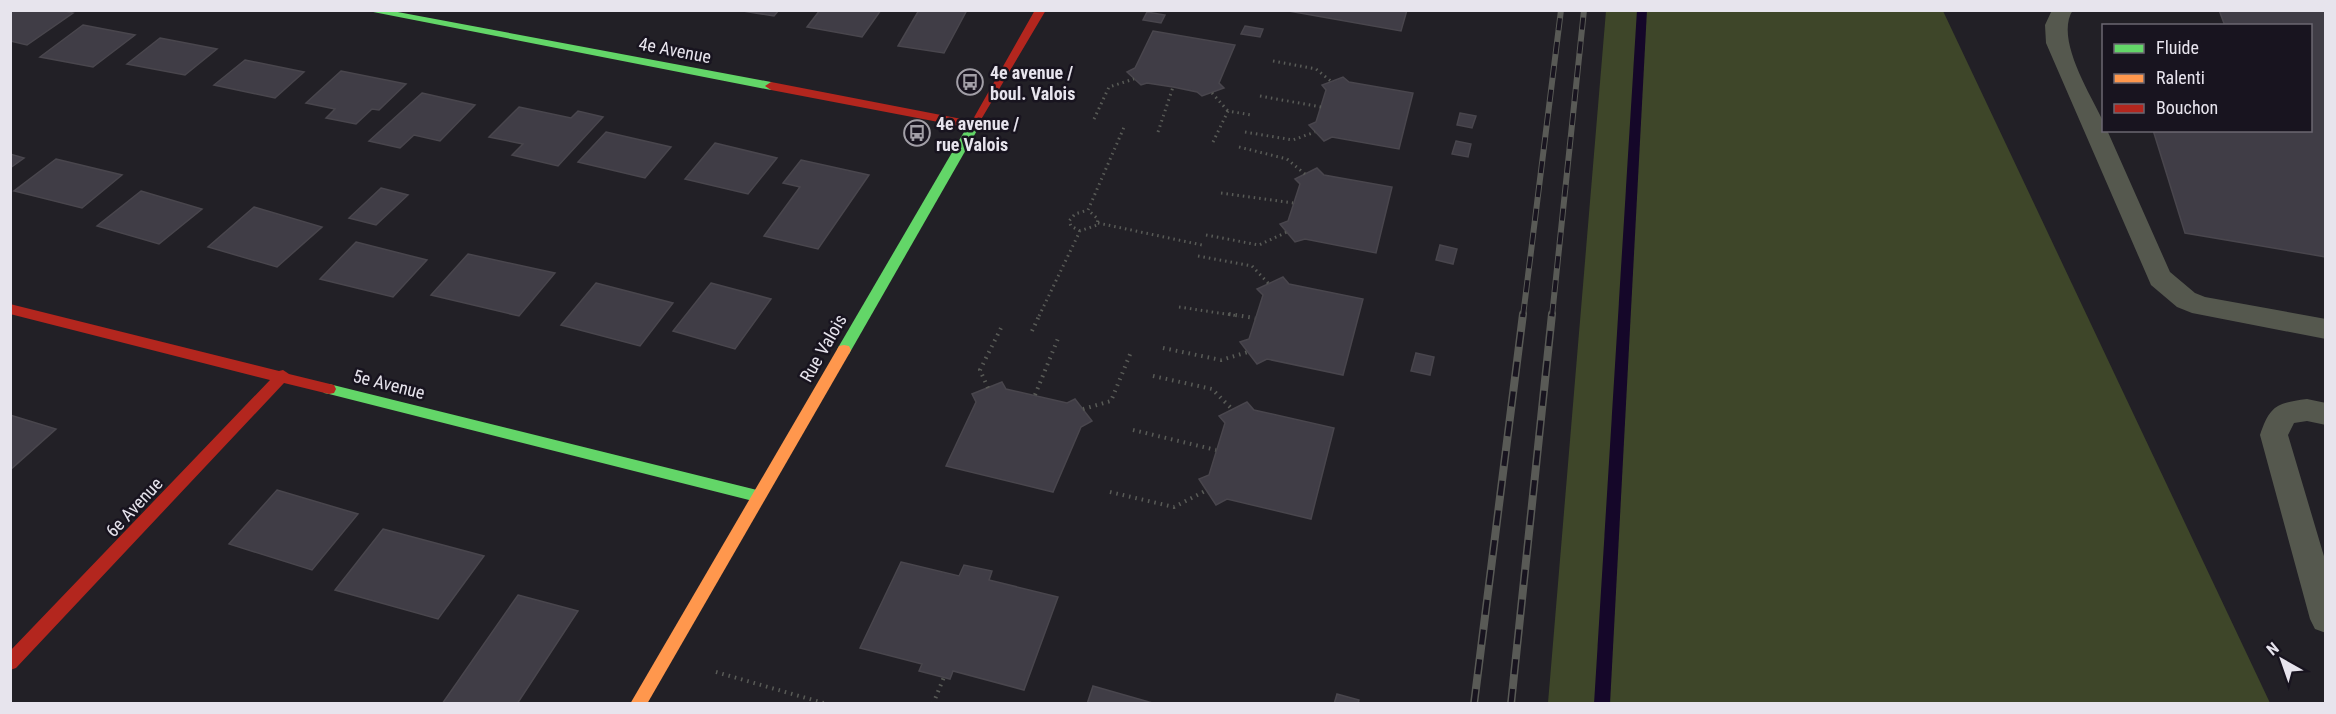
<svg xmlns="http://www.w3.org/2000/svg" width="2336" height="714" font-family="'Roboto Condensed',sans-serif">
	<rect width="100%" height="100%" fill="#222026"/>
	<polygon fill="#3e4629" points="1606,11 1943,11 2270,703 1548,703"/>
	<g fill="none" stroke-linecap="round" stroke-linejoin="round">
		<polygon fill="#150729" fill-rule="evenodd" points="1637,10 1647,10 1610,704 1594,704"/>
	</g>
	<g fill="#403d46" stroke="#49464d" stroke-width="1.5">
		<polygon points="10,10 61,10 73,13 27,45 10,41"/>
		<polygon points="737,10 779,10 774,16"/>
		<polygon points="820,10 881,10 862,37 807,27"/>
		<polygon points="919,10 967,10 944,53 898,46"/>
		<polygon points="1283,10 1407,10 1401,31"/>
		<polygon points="2219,10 2326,10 2326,257 2185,233 2153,130 2310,130 2310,26 2225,26"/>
		<polygon points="1147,12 1165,15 1161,23 1143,20"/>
		<polygon points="83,25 135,35 93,67 40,57"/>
		<polygon points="1245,26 1263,29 1260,37 1241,34"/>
		<polygon points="1153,31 1235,45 1219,83 1224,88 1202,96 1197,92 1173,87 1147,83 1141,85 1127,72 1135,68"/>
		<polygon points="160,38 217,49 185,75 127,64"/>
		<polygon points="245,60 304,72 275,98 214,85"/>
		<polygon points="341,71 406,84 379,110 372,109 356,124 326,118 335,109 306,103"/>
		<polygon points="1343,77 1349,82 1413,93 1399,149 1332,137 1324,141 1309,125 1316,122 1326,90 1322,85"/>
		<polygon points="422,93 475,105 440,141 414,135 400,148 369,141"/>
		<polygon points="519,107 571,118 578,111 603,117 558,166 512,155 523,144 489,137"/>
		<polygon points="1460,113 1476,116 1472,128 1457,125"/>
		<polygon points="606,132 671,147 645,178 578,162"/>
		<polygon points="1456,141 1471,144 1468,157 1452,154"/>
		<polygon points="715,143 777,158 748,194 685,179"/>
		<polygon points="10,154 24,158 10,168"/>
		<polygon points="56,159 122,175 82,208 14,191"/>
		<polygon points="801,160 869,175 818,249 764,236 800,187 783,183"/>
		<polygon points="1317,168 1324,175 1392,187 1376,253 1305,239 1295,242 1280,224 1288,221 1300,184 1295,179"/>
		<polygon points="381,188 408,195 376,225 349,218"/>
		<polygon points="141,191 202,209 159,244 97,226"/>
		<polygon points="254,207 322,227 277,267 208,247"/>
		<polygon points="356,242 427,260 393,297 320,279"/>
		<polygon points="1440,245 1457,249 1453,264 1436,260"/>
		<polygon points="468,254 555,273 519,316 431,295"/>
		<polygon points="1283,277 1289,284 1363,299 1343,375 1267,359 1257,364 1240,342 1249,339 1263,295 1257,289"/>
		<polygon points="596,283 673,303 640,346 561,325"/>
		<polygon points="711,283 771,299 735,349 673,331"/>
		<polygon points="1416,353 1434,357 1430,375 1411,371"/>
		<polygon points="1002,382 1006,389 1067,403 1075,399 1092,421 1081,427 1053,492 946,466 976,402 972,394"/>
		<polygon points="1247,402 1254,410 1334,428 1311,519 1227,499 1216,505 1199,479 1209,475 1225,423 1219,416"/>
		<polygon points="10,415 56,429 10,470"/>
		<polygon points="277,490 358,514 312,570 229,544"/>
		<polygon points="383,529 484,556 438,619 335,590"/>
		<polygon points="901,562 959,576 964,565 992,571 989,580 1058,597 1024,690 953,671 950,679 919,671 922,664 860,648"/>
		<polygon points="518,595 578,611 517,704 442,704"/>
		<polygon points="1093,686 1156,704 1087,704"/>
		<polygon points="1337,694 1359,700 1358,704 1334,704"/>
	</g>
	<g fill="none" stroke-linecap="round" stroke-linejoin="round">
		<g stroke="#595b57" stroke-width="3" stroke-dasharray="1.5 4" stroke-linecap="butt">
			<polyline points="1273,61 1316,69 1332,82"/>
			<polyline points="1212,93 1228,111"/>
			<polyline points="1260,96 1321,107"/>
			<polyline points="1094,119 1109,87 1134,79"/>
			<polyline points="1158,132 1173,87"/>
			<polyline points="1245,132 1293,140 1315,132"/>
			<polyline points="1213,142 1228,111 1251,115"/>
			<polyline points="1239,147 1287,159 1305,174"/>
			<polyline points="1221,193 1293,203"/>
			<polyline points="1098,223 1202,245"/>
			<polyline points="1080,231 1071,226 1069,221 1075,214 1088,210"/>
			<polyline points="1206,235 1259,245 1287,232"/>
			<polyline points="1198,256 1252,266 1269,284"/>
			<polyline points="1179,307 1239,316"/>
			<polyline points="1039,316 1080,231 1097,225 1098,219 1088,210 1125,125"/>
		</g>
		<g stroke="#595b57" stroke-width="4" stroke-dasharray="1.5 5" stroke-linecap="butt">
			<polyline points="1229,314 1255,318"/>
			<polyline points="1032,331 1040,314"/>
			<polyline points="1163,348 1221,360 1248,352"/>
			<polyline points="1153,376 1212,389 1233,410"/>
			<polyline points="988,388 980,370 1003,324"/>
			<polyline points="1035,395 1059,336"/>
			<polyline points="1083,409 1111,401 1131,352"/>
			<polyline points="1133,430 1216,450"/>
			<polyline points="1110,492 1174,507 1207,490"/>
			<polyline points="716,672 827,704"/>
			<polyline points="933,704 944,677"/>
		</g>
		<g fill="#55584e" fill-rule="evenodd">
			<path d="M2052 10H2073C2054 38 2091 95 2104 123V130H2107L2170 272 2195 293 2205 297 2326 319V339L2192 313 2177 307 2151 285 2046 43 2045 25Z"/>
			<path d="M2307 399 2326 403V425L2307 421 2294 423 2288 435 2326 563V633L2315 629 2310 619 2260 435C2270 405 2277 403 2307 399Z"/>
		</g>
		<g fill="#63d668" fill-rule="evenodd">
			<polygon points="363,10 387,10 771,82 777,86 771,90"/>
			<polygon points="977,116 983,120 849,354 839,354 837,350 839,346 971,120"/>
			<polygon points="329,384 757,490 762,492 764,496 762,500 757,502 329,394 324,393 322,389 324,385"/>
		</g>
		<polygon fill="#ff974d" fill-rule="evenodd" points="844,345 849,346 851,350 849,354 647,704 630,704 839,346"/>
		<g fill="#b3261e" fill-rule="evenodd">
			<polygon points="1035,10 1046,10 979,123 979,128 975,129 771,90 765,86 771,82 972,121"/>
			<polygon points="10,304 279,371 283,370 289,374 334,385 336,389 334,393 329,394 284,383 16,668 10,670 10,651 270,380 10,314"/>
		</g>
		<g stroke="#595a56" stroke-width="6">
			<g id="rail-far1">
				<polyline points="1523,316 1561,10"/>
				<polyline points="1552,316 1584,10"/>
			</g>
		</g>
		<g stroke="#595a56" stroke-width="8">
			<g id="rail">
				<polyline points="1474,704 1523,314"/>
				<polyline points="1511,704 1552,314"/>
			</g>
		</g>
		<use href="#rail-far1" stroke="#18141f" stroke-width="4" stroke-dasharray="12" stroke-linecap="butt"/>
		<use href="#rail" stroke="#18141f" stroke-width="5" stroke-dasharray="15" stroke-linecap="butt"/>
	</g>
	<defs>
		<g id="bus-ring" transform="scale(1.35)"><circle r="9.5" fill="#18141f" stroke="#a29fa7" stroke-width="1.5"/><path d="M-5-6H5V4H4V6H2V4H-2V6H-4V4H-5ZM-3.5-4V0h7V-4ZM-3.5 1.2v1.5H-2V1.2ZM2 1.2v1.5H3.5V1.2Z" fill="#a29fa7"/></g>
	</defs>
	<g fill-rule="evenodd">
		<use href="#bus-ring" x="970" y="82"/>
		<use href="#bus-ring" x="917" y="133"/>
	</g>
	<g text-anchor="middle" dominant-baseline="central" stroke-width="5" stroke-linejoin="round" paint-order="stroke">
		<g font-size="18" fill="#e7e4ed" stroke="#18141f">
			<text transform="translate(675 50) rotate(11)">4e Avenue</text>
			<text transform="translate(823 348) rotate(-60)">Rue Valois</text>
			<text transform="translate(389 384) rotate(14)">5e Avenue</text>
			<text transform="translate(134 507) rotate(-47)">6e Avenue</text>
		</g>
		<g font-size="18" font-weight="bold" fill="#e7e4ed" stroke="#18141f" text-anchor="start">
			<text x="990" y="72">4e avenue /<tspan x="990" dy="21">boul. Valois</tspan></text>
			<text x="936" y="123">4e avenue /<tspan x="936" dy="21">rue Valois</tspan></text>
		</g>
	</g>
	<rect width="2336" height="714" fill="none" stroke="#e7e4ed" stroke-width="24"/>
	<rect x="2102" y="24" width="210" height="108" fill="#18141f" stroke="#6b6771" stroke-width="1.5"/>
	<rect x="2114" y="44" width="30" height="9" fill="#63d668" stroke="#6b6771" stroke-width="1.5"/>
	<text x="2156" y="54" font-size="18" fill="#e7e4ed">Fluide</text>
	<rect x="2114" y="74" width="30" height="9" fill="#ff974d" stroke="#6b6771" stroke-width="1.5"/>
	<text x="2156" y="84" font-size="18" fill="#e7e4ed">Ralenti</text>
	<rect x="2114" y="104" width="30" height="9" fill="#b3261e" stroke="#6b6771" stroke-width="1.5"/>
	<text x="2156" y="114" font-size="18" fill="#e7e4ed">Bouchon</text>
	<g transform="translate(2282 660) rotate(320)" stroke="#18141f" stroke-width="4.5" paint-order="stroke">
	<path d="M0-4.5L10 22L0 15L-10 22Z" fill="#e7e4ed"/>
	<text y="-9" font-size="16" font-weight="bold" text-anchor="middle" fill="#e7e4ed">N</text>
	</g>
</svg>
